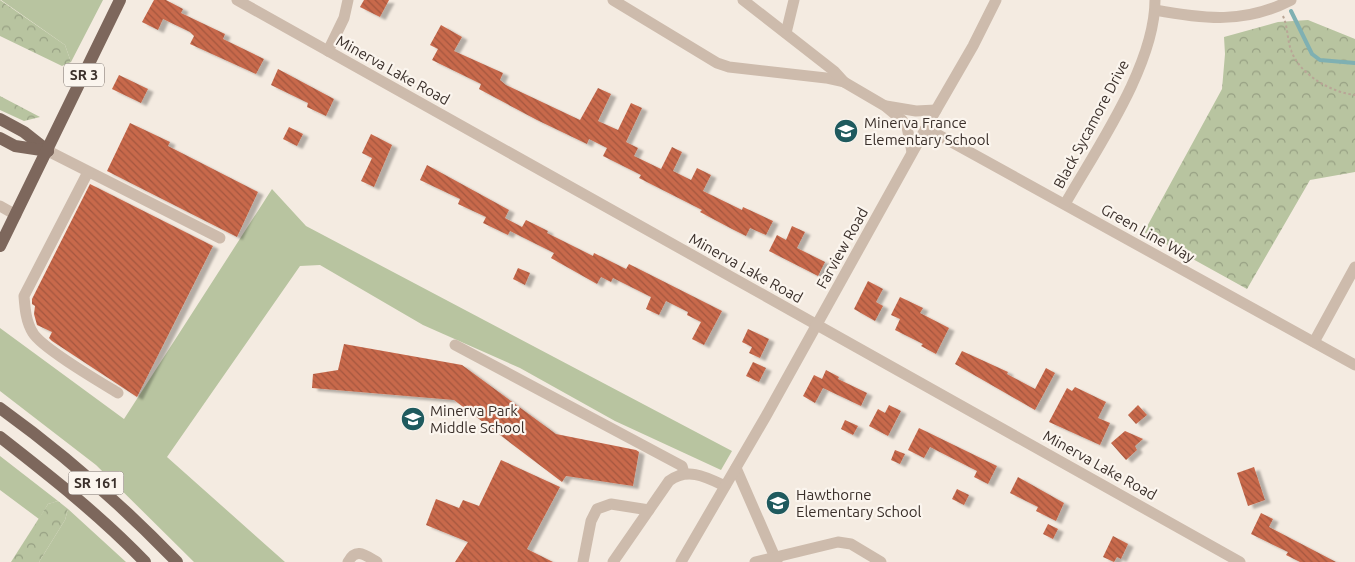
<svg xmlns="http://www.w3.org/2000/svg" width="1355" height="562" font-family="Ubuntu,sans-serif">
	<defs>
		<pattern id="forest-crowns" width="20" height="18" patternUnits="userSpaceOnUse" patternTransform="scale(1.25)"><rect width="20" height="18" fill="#b8c4a0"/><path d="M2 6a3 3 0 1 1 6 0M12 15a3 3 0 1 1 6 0" fill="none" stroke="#97a083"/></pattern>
		<pattern id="building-back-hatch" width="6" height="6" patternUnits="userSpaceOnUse" patternTransform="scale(1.25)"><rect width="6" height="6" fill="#c8694b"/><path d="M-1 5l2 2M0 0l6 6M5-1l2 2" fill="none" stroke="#a4573f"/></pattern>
		<filter id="shadow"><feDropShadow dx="5.5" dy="3" stdDeviation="1" flood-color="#0004"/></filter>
	</defs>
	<rect width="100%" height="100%" fill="#f4ebe1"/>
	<g fill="#b8c4a0">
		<polygon points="1,0 103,0 71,62 65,45"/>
		<polygon points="272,189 306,226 732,451 721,470 615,421 520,368 423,325 320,265 300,266 167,457 285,562 194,562 96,465 0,391 0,328 124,419"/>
		<polygon points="0,456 58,501 48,504 39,519 0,490"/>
		<polygon points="68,509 126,562 39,562 65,520"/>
	</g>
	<g fill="url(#forest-crowns)">
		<polygon points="0,0 65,45 71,62 62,66 0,36"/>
		<polygon points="1308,20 1355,39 1355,172 1310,180 1247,289 1144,232 1222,89 1225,54 1224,37 1278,22"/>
		<polygon points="0,96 40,117 24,121 0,110"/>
		<polygon points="58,501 68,509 65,520 39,562 11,562 48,504"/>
	</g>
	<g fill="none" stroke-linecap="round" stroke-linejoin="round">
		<polyline stroke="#7fb0b2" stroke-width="4" points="1291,11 1312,54 1320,60 1355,63"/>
	</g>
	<g fill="url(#building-back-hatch)" filter="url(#shadow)">
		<polygon points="154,0 166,0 183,9 181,13 225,34 223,39 264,59 256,74 190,44 194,36 190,32 163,19 158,30 142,22"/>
		<polygon points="364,0 389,0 380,17 360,7"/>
		<polygon points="441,25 462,37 454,51 503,73 500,80 506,85 580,120 598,88 611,94 598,121 618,130 631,103 642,108 626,142 638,148 634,156 661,169 672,147 682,152 673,171 691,180 697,168 711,175 703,191 742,210 743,207 773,221 766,235 750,228 746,236 732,229 700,212 702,210 639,178 641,175 603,156 607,148 589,139 587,144 537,120 479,89 481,84 432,60 438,49 430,45"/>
		<polygon points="278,69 334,99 326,116 307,107 308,103 271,85"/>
		<polygon points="119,75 148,89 141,103 112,89"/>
		<polygon points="130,123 170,142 168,146 258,192 237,237 107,171"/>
		<polygon points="289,127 303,134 297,146 283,139"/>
		<polygon points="371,134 392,145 374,187 361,181 372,158 362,153"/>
		<polygon points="427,165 509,210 505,218 522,227 526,220 548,231 547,233 593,256 594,253 626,269 629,264 722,311 704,345 692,339 701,322 687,315 688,312 666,301 659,315 646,309 651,297 613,278 611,282 601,277 597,284 551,258 554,253 510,231 508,235 483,223 486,217 458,204 460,199 420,180"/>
		<polygon points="90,184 213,246 137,397 52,341 49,338 52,332 37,325 34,314 35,306 32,304 32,299"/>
		<polygon points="792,226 805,232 797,248 825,262 818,276 769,251 777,235 786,240"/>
		<polygon points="518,268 530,273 525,285 513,279"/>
		<polygon points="868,281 883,289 876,302 883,306 875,321 854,309"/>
		<polygon points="900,297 923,308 920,313 949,328 936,354 921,346 923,344 895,330 900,319 891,315"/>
		<polygon points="748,329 769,339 760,358 749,353 752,347 742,342"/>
		<polygon points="344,344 462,365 556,434 636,450 639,452 633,486 566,476 562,482 454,400 312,388 313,374 338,370"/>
		<polygon points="962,351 1008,372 1007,374 1035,389 1046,368 1055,373 1035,410 955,364"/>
		<polygon points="753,362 766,368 759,382 746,376"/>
		<polygon points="826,370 839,377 838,379 867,393 861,406 823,388 815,403 803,396 814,375 822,379"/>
		<polygon points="1075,387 1106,402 1098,418 1110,423 1100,445 1049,422 1067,388 1072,391"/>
		<polygon points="889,405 901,411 888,436 869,426 878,409 885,413"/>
		<polygon points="1138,405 1147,415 1136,424 1128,415"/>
		<polygon points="845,420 858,426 853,435 841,429"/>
		<polygon points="919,428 997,466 988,484 974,477 977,471 930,447 924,458 908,450"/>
		<polygon points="1125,431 1143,439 1135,446 1137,450 1126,460 1111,443"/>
		<polygon points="895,450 905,454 900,464 891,460"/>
		<polygon points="501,460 560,487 527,549 553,562 455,562 468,542 426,525 436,499 459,508 463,500 479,506"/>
		<polygon points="1254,467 1265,500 1248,506 1237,473"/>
		<polygon points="1018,477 1064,503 1056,521 1036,511 1038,507 1010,493"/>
		<polygon points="957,489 969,495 964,505 952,499"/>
		<polygon points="1261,513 1273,519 1269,527 1336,562 1300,562 1286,555 1288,552 1251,534"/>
		<polygon points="1048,524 1058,529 1053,539 1043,534"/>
		<polygon points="1113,536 1128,544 1121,559 1117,557 1114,562 1103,557"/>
	</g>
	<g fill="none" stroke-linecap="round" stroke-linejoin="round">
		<path stroke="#b9a596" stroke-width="2" stroke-dasharray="2.5 2.5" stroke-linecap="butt" d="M1283 16C1288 27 1287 39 1291 50 1299 74 1330 92 1355 95"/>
		<g stroke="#cdbbac" stroke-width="11">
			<polyline points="237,0 1240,562"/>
			<polyline points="613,0 717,63 729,67 826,78 844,82 885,106 902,120 907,127 912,152"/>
			<polyline points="743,0 834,71 844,82"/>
			<path d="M1155 10C1204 19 1245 24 1291 0"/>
			<polyline points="786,33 794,0"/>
			<polyline points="328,51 344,18 348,0"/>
			<polyline points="886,106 916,111 936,110"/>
			<polyline points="926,128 1355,365"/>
			<polyline points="48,151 220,238"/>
			<path d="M88 172 24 296C25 309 26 322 33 333 42 348 100 382 118 393"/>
			<path d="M1065 204C1097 148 1155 65 1155 0"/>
			<polyline points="0,206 16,215"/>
			<polyline points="1314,342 1355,267"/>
			<polyline points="455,345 682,466 684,473"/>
			<polyline points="736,468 777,562"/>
			<path d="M348 562C356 547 365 555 377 562"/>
			<polyline points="583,562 591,521 597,509 611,504 649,510"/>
			<path d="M613 562 669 481C688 467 706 477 725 486"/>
			<polyline points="681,562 766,416 936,110 973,46 996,0"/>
			<polyline points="755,562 838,542 851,544 881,562"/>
		</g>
		<g stroke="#7d675c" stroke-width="12">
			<polyline points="0,119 24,132 48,151"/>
			<polyline points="0,138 15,146 48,151"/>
			<polyline points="0,246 120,0"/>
			<path d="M0 408C64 454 122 505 177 562"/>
			<path d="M0 437C50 476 101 516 145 562"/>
		</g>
	</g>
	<defs>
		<g id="school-disc" transform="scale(1.25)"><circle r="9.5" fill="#1f5a5e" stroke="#fbf5ee"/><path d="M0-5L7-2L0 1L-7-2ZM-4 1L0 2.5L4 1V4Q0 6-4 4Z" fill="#fff"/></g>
	</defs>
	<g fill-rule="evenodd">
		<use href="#school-disc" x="846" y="131"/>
		<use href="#school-disc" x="413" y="419"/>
		<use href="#school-disc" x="778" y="503"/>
	</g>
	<g text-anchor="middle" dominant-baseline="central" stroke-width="4.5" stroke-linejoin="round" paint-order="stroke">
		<g fill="#fbf5ee" stroke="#756b66" stroke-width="1">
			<rect x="64" y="63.5" width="40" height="23" rx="4"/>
			<rect x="68.5" y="471.5" width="55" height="23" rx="4"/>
		</g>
		<g font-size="14" font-weight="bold" fill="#3b302b">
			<text x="84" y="75">SR 3</text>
			<text x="96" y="483">SR 161</text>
		</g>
		<g font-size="15" fill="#3b302b" stroke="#fbf5ee">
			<text transform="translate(393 70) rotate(29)">Minerva Lake Road</text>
			<text transform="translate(1091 124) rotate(-62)">Black Sycamore Drive</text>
			<text transform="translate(1148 233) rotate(29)">Green Line Way</text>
			<text transform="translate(842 248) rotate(-61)">Farview Road</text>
			<text transform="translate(746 268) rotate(29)">Minerva Lake Road</text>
			<text transform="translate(1100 465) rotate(29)">Minerva Lake Road</text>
		</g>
		<g font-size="15" fill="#3b302b" stroke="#fbf5ee" text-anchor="start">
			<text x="864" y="122">Minerva France<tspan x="864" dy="17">Elementary School</tspan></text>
			<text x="430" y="410">Minerva Park<tspan x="430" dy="17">Middle School</tspan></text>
			<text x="796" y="494">Hawthorne<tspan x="796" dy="17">Elementary School</tspan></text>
		</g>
	</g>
</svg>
